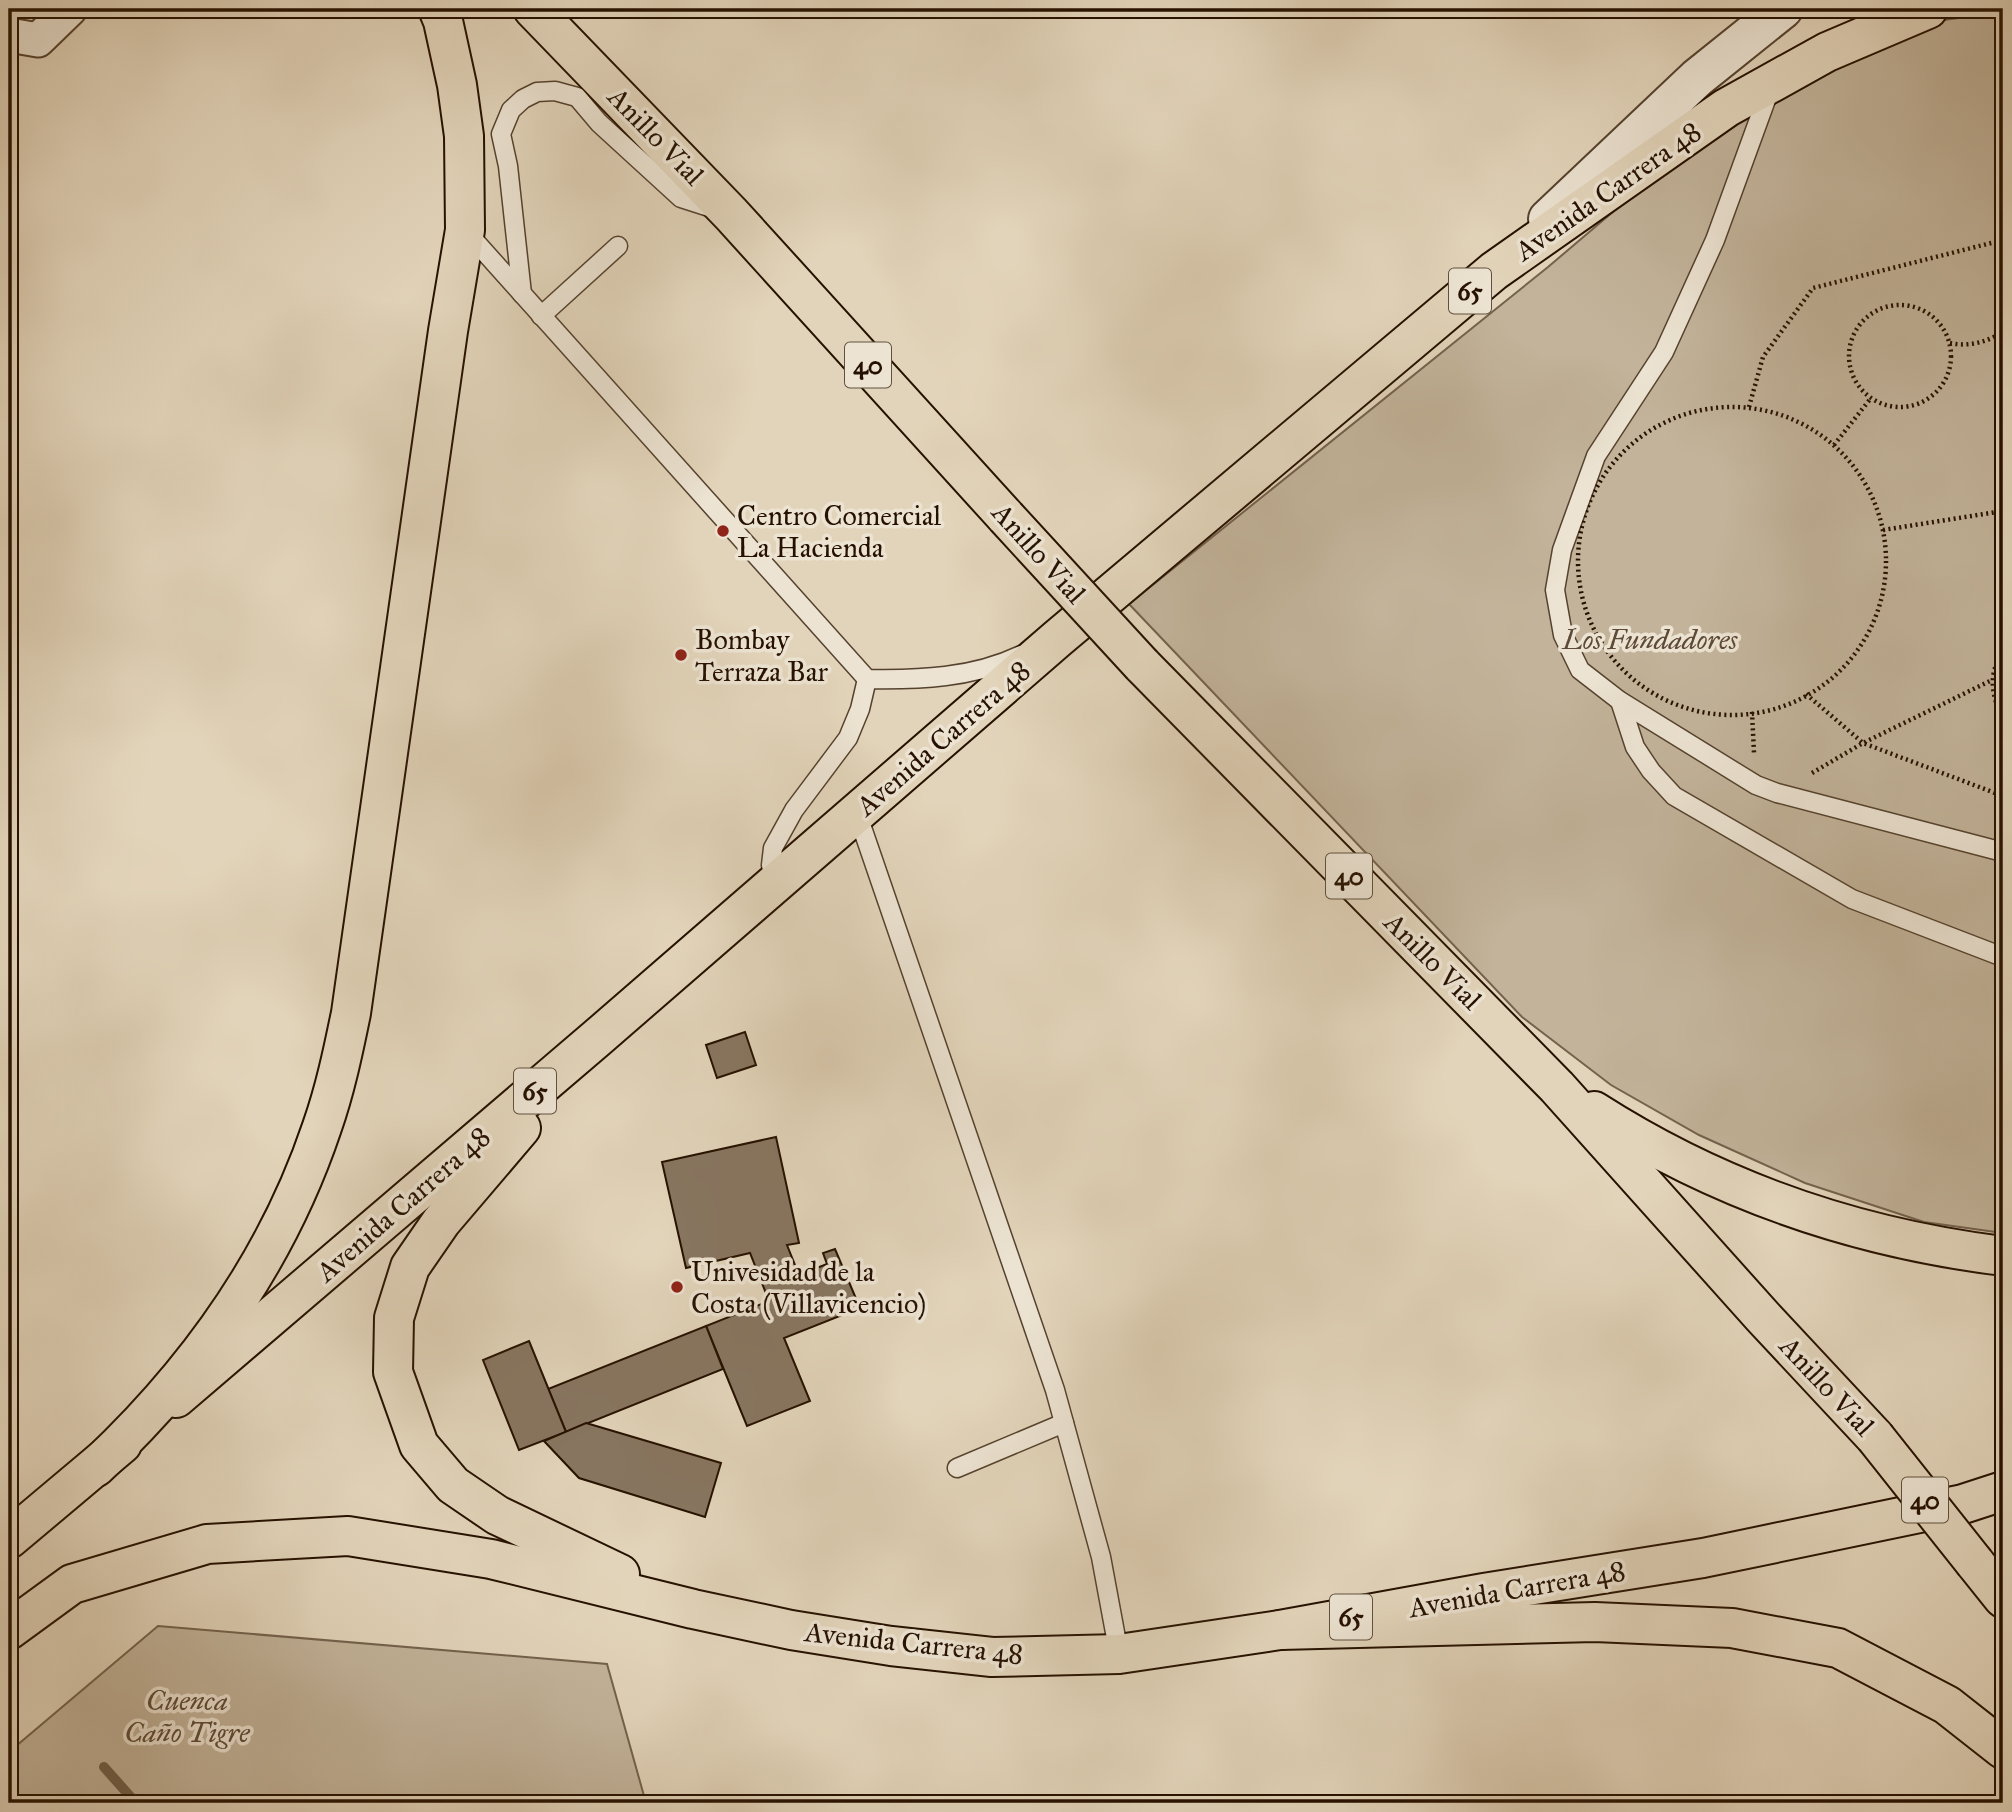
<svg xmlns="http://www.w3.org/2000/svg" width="2012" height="1812" font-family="'IM FELL Great Primer',serif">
	<rect width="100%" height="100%" fill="#e2d4ba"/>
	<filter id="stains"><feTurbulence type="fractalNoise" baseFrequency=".00286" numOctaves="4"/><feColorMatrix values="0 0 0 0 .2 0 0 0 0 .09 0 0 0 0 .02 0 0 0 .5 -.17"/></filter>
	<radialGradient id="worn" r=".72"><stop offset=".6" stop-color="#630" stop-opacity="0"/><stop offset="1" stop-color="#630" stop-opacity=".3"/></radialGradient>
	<g fill="#c2b39a" stroke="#74624d" stroke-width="2">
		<polygon points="2003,12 2003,1233 1924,1222 1805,1183 1699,1135 1611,1085 1522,1017 1129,604 1548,267 1667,166 1899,26"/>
		<polygon points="158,1626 607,1664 646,1803 9,1803 9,1752"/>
	</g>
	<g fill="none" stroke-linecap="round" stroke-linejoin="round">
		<polyline stroke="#705e4a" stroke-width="10" points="104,1767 136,1803"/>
	</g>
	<g fill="#887661" stroke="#261100" stroke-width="2">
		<polygon points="745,1032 756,1065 717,1078 706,1045"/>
		<polygon points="776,1137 799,1243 787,1245 799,1275 827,1264 823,1253 835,1249 860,1308 784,1338 810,1401 747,1426 706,1326 769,1301 750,1253 686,1268 662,1162"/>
		<polygon points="706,1326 723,1369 566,1432 548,1389"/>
		<polygon points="529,1341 566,1432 519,1450 483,1360"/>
		<polygon points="586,1423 721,1463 705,1517 579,1478 544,1441"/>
	</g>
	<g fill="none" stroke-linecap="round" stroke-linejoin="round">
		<g stroke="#55422e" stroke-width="21">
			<g id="service">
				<polyline points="1770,89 1715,240 1664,352 1596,456 1562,550 1555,590 1563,635 1580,670 1620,701 1756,785 1777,793 2003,852"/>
				<path d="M465 230 867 679C919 680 973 678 1021 655"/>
				<polyline points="522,294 508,166 501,134 511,110 523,99 537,92 555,91 577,97 599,123 681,198 712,208"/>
				<polyline points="541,316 618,246"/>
				<polyline points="1620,701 1635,747 1651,771 1674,796 1852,899 2003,957"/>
				<polyline points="857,813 1055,1390 1101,1557 1119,1654"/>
				<polyline points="775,883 771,865 773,848 794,810 848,738 860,709 867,679"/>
				<polyline points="957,1468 1064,1423"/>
			</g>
		</g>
		<g stroke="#55422e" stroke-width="37">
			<polyline id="minor" points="9,35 38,40 70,9"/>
		</g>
		<g stroke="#55422e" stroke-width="42">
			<polyline id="tertiary" points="1548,219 1697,78 1783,9"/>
		</g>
		<g stroke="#261100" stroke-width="42">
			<g id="primary">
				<polyline points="521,1128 441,1222 410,1267 394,1318 393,1372 419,1445 453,1485 497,1515 620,1574"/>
				<polyline points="176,1398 597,1038 1057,639 1494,271 1726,108 1827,52 1928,9"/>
				<polyline points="9,1539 122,1444"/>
				<polyline points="9,1630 72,1584 207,1544 348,1536 491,1559 693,1609 791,1630 891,1646 992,1657 1119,1654 1280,1630 1484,1593 1703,1558 1963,1504 2003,1491"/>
			</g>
		</g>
		<g stroke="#261100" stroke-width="42">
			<g id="trunk">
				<polyline points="533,9 731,214 1006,517"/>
				<polyline points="1142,665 1557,1087 1763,1317 1875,1437"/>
				<path d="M1594 1111C1719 1191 1857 1238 2003 1256"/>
				<path d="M96 1467C198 1371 277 1261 322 1127 335 1090 343 1052 351 1013L448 331 465 230 464 136 457 85 443 21 438 9"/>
				<polyline points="1975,1563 2003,1598"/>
				<polyline points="1280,1630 1595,1622 1732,1628 1838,1648 1947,1705 2003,1749"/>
			</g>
		</g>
		<g stroke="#261100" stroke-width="4.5" stroke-dasharray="2 3.5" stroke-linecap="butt">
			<circle cx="1900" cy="356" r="51"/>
			<path d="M1950 343C1969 347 1987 342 2003 332"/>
			<polyline points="1749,407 1763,357 1813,288 2003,240"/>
			<circle cx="1732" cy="561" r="154"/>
			<polyline points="1834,445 1871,398"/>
			<polyline points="1883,530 2003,511"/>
			<path d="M2003 653C1987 674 1992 697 2003 720"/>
			<polyline points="1806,694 1863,743 2003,796"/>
			<polyline points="1752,712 1754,753"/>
			<polyline points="1812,773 1863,743 1992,680"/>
		</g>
		<use href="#service" stroke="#ece3d2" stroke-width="18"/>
		<use href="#minor" stroke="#ece3d2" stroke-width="33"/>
		<use href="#tertiary" stroke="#ece3d2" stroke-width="38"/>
		<use href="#primary" stroke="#e2d4ba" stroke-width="38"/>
		<use href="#trunk" stroke="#e2d4ba" stroke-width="38"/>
		<g stroke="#261100" stroke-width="42" stroke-linecap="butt">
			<g id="trunk-bridge">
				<polyline points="1006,517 1142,665"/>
				<polyline points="1875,1437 1975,1563"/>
			</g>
		</g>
		<use href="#trunk-bridge" stroke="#e2d4ba" stroke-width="38"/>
	</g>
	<g fill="#8f2418" stroke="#ece3d2" stroke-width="2.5">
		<circle cx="723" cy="531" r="7"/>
		<circle cx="681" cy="655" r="7"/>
		<circle cx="677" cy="1287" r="7"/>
	</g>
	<g text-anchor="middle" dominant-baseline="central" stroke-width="7" stroke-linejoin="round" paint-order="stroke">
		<g fill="#ece3d2" stroke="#61503f" stroke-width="2">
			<rect x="1449" y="268.5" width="42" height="45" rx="5"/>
			<rect x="845" y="342.5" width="46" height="45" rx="5"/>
			<rect x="1326" y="853.5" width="46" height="45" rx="5"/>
			<rect x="514" y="1068.5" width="42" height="45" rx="5"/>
			<rect x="1902" y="1477.5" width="46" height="45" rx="5"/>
			<rect x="1330" y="1594.5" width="42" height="45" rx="5"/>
		</g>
		<g font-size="26" font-weight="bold" fill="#261100">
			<text x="1470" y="291">65</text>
			<text x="868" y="365">40</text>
			<text x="1349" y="876">40</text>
			<text x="535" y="1091">65</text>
			<text x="1925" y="1500">40</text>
			<text x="1351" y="1617">65</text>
		</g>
		<g font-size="28" fill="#261100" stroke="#ece3d2">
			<text transform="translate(656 136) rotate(46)">Anillo Vial</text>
			<text transform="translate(1608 191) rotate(-35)">Avenida Carrera 48</text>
			<text transform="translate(1039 553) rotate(48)">Anillo Vial</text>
			<text transform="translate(943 738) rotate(-41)">Avenida Carrera 48</text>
			<text transform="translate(1433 961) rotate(45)">Anillo Vial</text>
			<text transform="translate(403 1204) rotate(-41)">Avenida Carrera 48</text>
			<text transform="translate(1827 1386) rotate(47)">Anillo Vial</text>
			<text transform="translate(1517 1589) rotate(-10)">Avenida Carrera 48</text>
			<text transform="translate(914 1643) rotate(6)">Avenida Carrera 48</text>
		</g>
		<g font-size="28" fill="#261100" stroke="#ece3d2" text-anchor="start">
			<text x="737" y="515">Centro Comercial<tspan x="737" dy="32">La Hacienda</tspan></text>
			<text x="695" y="639">Bombay<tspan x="695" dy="32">Terraza Bar</tspan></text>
			<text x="691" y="1271">Univesidad de la<tspan x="691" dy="32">Costa (Villavicencio)</tspan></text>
		</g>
		<g font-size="28" font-style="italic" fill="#5d4a36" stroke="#ece3d2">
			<text x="1650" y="639">Los Fundadores</text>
			<text x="187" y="1700">Cuenca<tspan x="187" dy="32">Caño Tigre</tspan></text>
		</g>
	</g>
	<rect width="2012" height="1812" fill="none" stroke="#e2d4ba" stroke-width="35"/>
	<rect x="10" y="10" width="1991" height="1791" fill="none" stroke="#261100" stroke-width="3.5"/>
	<rect x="18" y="18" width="1977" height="1777" fill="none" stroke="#261100" stroke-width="2"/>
	<rect width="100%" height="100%" filter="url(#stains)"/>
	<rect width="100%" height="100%" fill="url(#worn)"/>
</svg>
